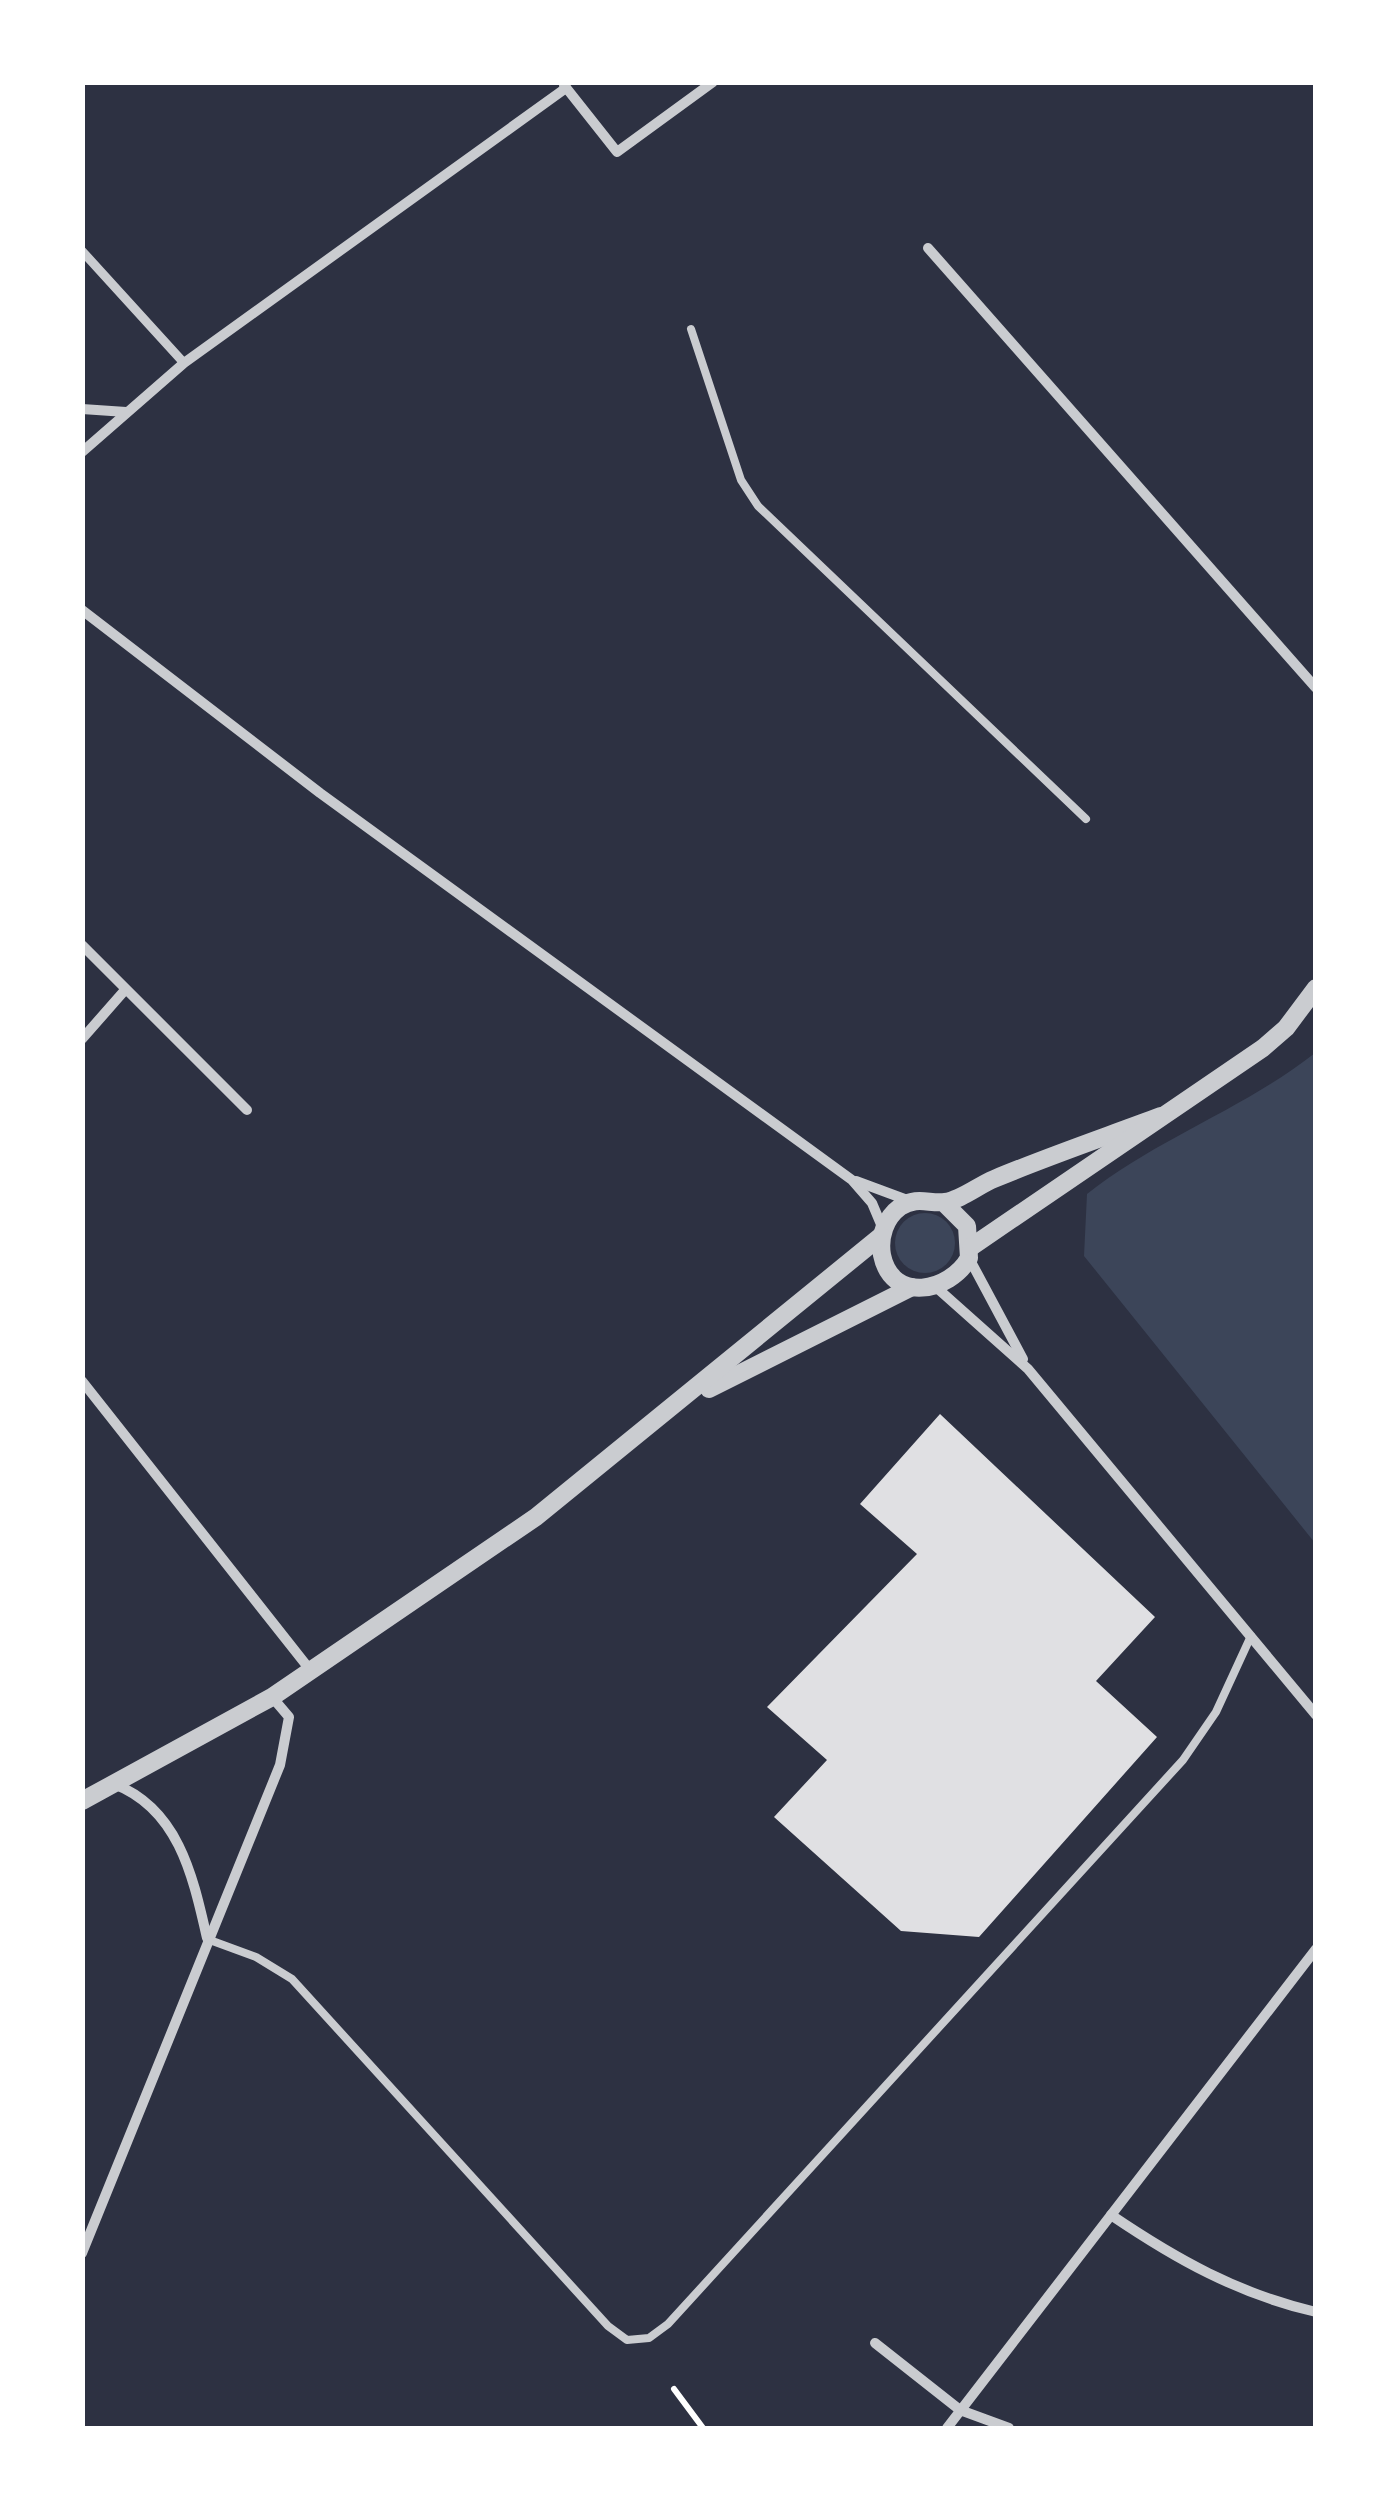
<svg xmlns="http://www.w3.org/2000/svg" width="1398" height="2511" font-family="'Sofia Sans Condensed',sans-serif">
	<rect width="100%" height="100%" fill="#2d3142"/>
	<g fill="#3c4559">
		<path d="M1315 1053V1543L1084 1256 1087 1194C1158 1138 1244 1109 1315 1053Z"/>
		<circle cx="925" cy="1243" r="30"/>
	</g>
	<polygon fill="#e0e0e3" points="940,1414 1155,1617 1096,1681 1157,1737 979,1937 901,1931 774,1817 827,1760 767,1707 917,1554 860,1504"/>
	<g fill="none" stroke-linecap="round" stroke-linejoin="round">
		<polyline stroke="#fff" stroke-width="6" points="674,2389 703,2428"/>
		<g stroke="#caccd0" stroke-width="8">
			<polyline points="691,329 741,480 758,506 1086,819"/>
			<polyline points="207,1939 256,1957 292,1979 608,2326 627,2340 649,2338 668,2324 1183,1760 1216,1712 1251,1636"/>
		</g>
		<polyline stroke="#caccd0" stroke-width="9" points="82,251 184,363"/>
		<g stroke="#caccd0" stroke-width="10">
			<polyline points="564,85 617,152 713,82"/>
			<polyline points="928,248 1316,688"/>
			<polyline points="82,409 126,412"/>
			<polyline points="82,452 184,363 566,88"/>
			<polyline points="82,610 320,793 852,1180 872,1203 883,1229"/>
			<polyline points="82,945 247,1110"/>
			<polyline points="82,1039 125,990"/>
			<polyline points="856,1181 910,1201"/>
			<polyline points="969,1258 1023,1359"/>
			<polyline points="937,1288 1028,1369 1316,1715"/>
			<polyline points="82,1381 311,1671"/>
			<path d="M114 1784C179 1809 193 1877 207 1938"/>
			<path d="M1111 2215C1176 2259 1238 2294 1316 2312"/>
			<polyline points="82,2253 280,1765 289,1717 272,1697"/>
			<polyline points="875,2343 960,2410 1009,2428"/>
			<polyline points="947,2428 1316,1949"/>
		</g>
		<g stroke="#caccd0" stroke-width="18">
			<path d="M944 1203 967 1226 969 1258C950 1292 892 1304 882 1255 879 1237 885 1218 900 1207 917 1196 929 1204 945 1202 961 1200 979 1185 994 1179 1049 1156 1105 1137 1161 1116"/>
			<polyline points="971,1247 1263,1048 1286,1028 1316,988"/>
			<polyline points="709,1389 912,1287"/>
			<polyline points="82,1801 272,1697 536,1517 881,1236"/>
		</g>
	</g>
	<rect width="1398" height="2511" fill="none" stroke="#ffffff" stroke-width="170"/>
</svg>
